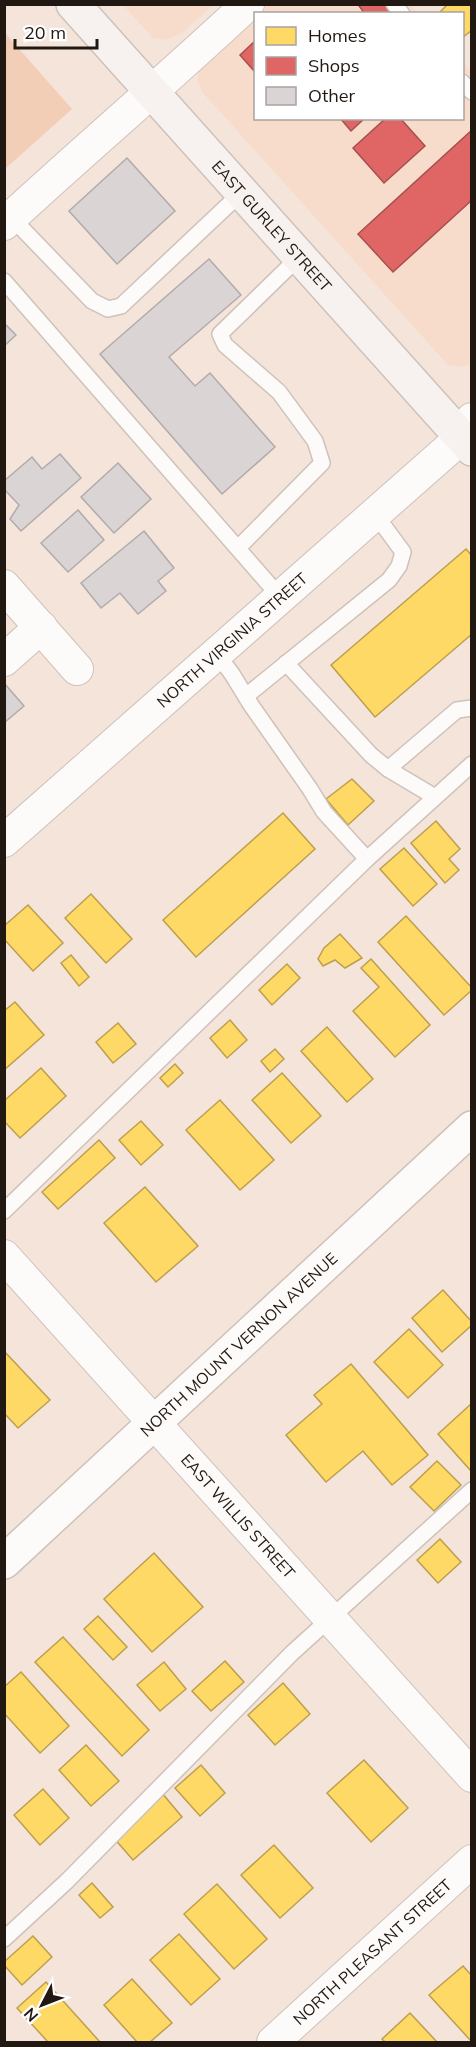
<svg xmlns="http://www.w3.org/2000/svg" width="476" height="2047" font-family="Mulish,sans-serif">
	<rect width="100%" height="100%" fill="#f4e4da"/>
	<g fill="#f7dccb">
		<polygon points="266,4 410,5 418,13 256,13"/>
		<polygon points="123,5 213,5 182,33 166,40 153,38"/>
		<polygon points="255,14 255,118 462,118 463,62 472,72 471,364 461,367 448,365 203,93 197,79 201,64"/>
	</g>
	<polygon fill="#f3ceb7" points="5,33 72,109 5,169"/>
	<g fill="#ffd966" stroke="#bd9f4d" stroke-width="1.5">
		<polygon points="448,4 472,4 472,30 462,38 462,14 438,14"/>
		<polygon points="466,549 472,556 472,634 375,717 331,665"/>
		<polygon points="352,779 374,801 348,825 326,799"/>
		<polygon points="283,813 315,849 196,957 163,920"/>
		<polygon points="436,821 460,849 449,859 459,870 445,883 411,843"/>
		<polygon points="404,848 437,884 413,906 380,869"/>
		<polygon points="91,894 132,939 106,963 65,918"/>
		<polygon points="28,905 63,943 33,971 4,939 4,926"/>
		<polygon points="406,916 472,988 472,990 444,1015 378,942"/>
		<polygon points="340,934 362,958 345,968 335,960 323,966 318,959 324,948"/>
		<polygon points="71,955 89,977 79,986 61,963"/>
		<polygon points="371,959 430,1025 395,1057 353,1011 379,987 361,968"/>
		<polygon points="287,964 300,978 272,1005 259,990"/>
		<polygon points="15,1002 44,1035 4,1070 4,1011"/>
		<polygon points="230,1020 247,1040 227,1058 210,1038"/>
		<polygon points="118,1023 136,1044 113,1063 96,1042"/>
		<polygon points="327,1027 373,1079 347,1102 301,1051"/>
		<polygon points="275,1049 284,1059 270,1072 261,1061"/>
		<polygon points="175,1064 183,1073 168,1087 160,1078"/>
		<polygon points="41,1068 66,1096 20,1138 4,1121 4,1101"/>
		<polygon points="282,1073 321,1116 291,1143 252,1100"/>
		<polygon points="220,1100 274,1160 240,1190 186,1130"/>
		<polygon points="141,1121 163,1145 141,1165 119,1140"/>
		<polygon points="99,1140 115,1158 58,1209 42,1192"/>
		<polygon points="145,1187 198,1246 156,1282 104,1223"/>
		<polygon points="443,1290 472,1322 472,1325 442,1352 412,1318"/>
		<polygon points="409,1329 443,1365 408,1398 374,1362"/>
		<polygon points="4,1351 50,1400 18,1428 4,1413"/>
		<polygon points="351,1364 428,1455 392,1485 363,1451 326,1482 286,1435 322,1404 314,1395"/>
		<polygon points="471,1404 472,1405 471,1471 438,1434"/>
		<polygon points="437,1461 461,1485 434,1511 410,1487"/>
		<polygon points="440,1539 461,1562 438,1583 417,1560"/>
		<polygon points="154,1553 203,1607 152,1652 104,1599"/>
		<polygon points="98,1616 127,1647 113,1660 84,1629"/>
		<polygon points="63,1637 149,1730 122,1756 35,1662"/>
		<polygon points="225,1661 244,1682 211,1711 192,1691"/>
		<polygon points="164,1662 186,1689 160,1711 137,1685"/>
		<polygon points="21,1672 69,1726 40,1753 4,1713 4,1687"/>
		<polygon points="283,1683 310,1714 275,1745 248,1715"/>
		<polygon points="86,1745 119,1781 91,1806 59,1770"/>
		<polygon points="364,1760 408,1808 371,1842 327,1793"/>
		<polygon points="201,1765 225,1793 200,1816 175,1788"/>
		<polygon points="43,1789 69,1818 40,1845 14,1815"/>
		<polygon points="162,1793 182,1817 133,1860 113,1837"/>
		<polygon points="274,1845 313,1888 280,1918 241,1875"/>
		<polygon points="92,1883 113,1907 100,1918 79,1895"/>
		<polygon points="217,1884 267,1939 234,1969 184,1914"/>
		<polygon points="179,1934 220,1979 191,2005 150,1960"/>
		<polygon points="33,1936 52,1957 22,1985 4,1965 4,1962"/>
		<polygon points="463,1966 472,1976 472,2042 429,1995"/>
		<polygon points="132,1979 172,2023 150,2042 137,2042 104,2005"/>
		<polygon points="46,1982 100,2042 48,2042 17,2008"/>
		<polygon points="410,2013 437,2042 385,2042 382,2039"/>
	</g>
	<g fill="#e06666" stroke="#a74f4d" stroke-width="1.5">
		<polygon points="360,4 387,4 392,11 389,14 365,14 359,6"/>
		<polygon points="255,41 255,72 240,55"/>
		<polygon points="340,118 365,118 351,131"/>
		<polygon points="386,118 400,118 425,146 384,183 353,148"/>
		<polygon points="472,130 472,200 393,272 358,234"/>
	</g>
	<g fill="#dbd4d4" stroke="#b2abab" stroke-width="1.5">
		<polygon points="127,158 175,211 117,264 69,211"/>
		<polygon points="209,259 241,295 169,357 195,386 210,373 275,447 222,494 100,354"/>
		<polygon points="4,323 16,335 4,346"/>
		<polygon points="60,454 81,478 21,531 10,519 19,505 4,489 4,481 32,457 42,469"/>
		<polygon points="118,463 151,499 114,533 81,497"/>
		<polygon points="78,510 104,540 68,572 41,543"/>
		<polygon points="144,531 174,568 158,581 166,591 138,614 120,593 101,608 81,583"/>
		<polygon points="4,683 24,706 4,723"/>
	</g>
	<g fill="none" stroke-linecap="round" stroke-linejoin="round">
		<g stroke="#cec2ba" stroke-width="18">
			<g id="service">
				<polyline points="394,4 402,14"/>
				<polyline points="462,82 472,92"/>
				<polyline points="11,217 92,301 108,309 121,306 242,192"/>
				<polyline points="4,281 281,598"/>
				<polyline points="238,548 322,463 315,441 279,392 225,345 220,334 299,257"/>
				<polyline points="217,654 232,674 251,705 310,789 324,812 367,859"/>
				<polyline points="286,663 371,755 388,769"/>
				<polyline points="246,696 389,580 399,566 403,552 375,514"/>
				<polyline points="435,797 388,769 457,710 472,708"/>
				<polyline points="4,1211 367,859 472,764"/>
				<polyline points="4,1939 66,1882 292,1653 472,1490"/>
			</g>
		</g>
		<g stroke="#cec2ba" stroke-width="34">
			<g id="minor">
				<path d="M4 224C85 149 168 79 248 4"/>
				<polyline points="4,586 77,669"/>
				<polyline points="4,660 41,627"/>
				<path id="s1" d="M4 841 461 438 472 419"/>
				<path id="s2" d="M4 1256C160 1429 316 1602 472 1776"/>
				<path id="s3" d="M273 2042 472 1861"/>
			</g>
		</g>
		<g stroke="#cec2ba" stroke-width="36">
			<g id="tertiary">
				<path id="s4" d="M4 1562 472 1128"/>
			</g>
		</g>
		<g stroke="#cec2ba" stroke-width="36">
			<g id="secondary">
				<path id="s5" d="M73 4 472 449"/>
			</g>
		</g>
		<use href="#service" stroke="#fdfbf9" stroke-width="15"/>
		<use href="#minor" stroke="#fdfbf9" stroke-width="32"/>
		<use href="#tertiary" stroke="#fdfbf9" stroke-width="33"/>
		<use href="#secondary" stroke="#f7f2ef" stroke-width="33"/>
	</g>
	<g text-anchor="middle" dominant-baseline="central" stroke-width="6" stroke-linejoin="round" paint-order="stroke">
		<g font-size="16" fill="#221812" stroke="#fff">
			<text stroke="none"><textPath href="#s5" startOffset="298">EAST GURLEY STREET</textPath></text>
			<text stroke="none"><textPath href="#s1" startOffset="304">NORTH VIRGINIA STREET</textPath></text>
			<text stroke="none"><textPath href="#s4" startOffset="320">NORTH MOUNT VERNON AVENUE</textPath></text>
			<text stroke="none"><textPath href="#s2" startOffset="350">EAST WILLIS STREET</textPath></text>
			<text stroke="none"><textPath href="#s3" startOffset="134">NORTH PLEASANT STREET</textPath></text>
		</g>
	</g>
	<rect width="476" height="2047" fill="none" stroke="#221812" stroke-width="12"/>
	<rect x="254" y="12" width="210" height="108" fill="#ffffff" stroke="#a7a3a0" stroke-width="1.5"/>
	<rect x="266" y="27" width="30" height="18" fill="#ffd966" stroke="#a7a3a0" stroke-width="1.5"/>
	<text x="308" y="42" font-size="18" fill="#221812">Homes</text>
	<rect x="266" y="57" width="30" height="18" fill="#e06666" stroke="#a7a3a0" stroke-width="1.5"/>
	<text x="308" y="72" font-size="18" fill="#221812">Shops</text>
	<rect x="266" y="87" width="30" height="18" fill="#dbd4d4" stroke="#a7a3a0" stroke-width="1.5"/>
	<text x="308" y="102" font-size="18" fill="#221812">Other</text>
	<g transform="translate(42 2005) rotate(228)" stroke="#ffffff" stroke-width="4.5" paint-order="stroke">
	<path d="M0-4.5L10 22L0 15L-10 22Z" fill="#221812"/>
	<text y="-9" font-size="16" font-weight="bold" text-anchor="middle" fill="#221812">N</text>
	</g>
	<path d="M15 39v9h82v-9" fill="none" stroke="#221812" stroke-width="3"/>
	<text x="24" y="39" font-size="18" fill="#221812" stroke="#ffffff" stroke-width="4.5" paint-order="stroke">20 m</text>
</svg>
